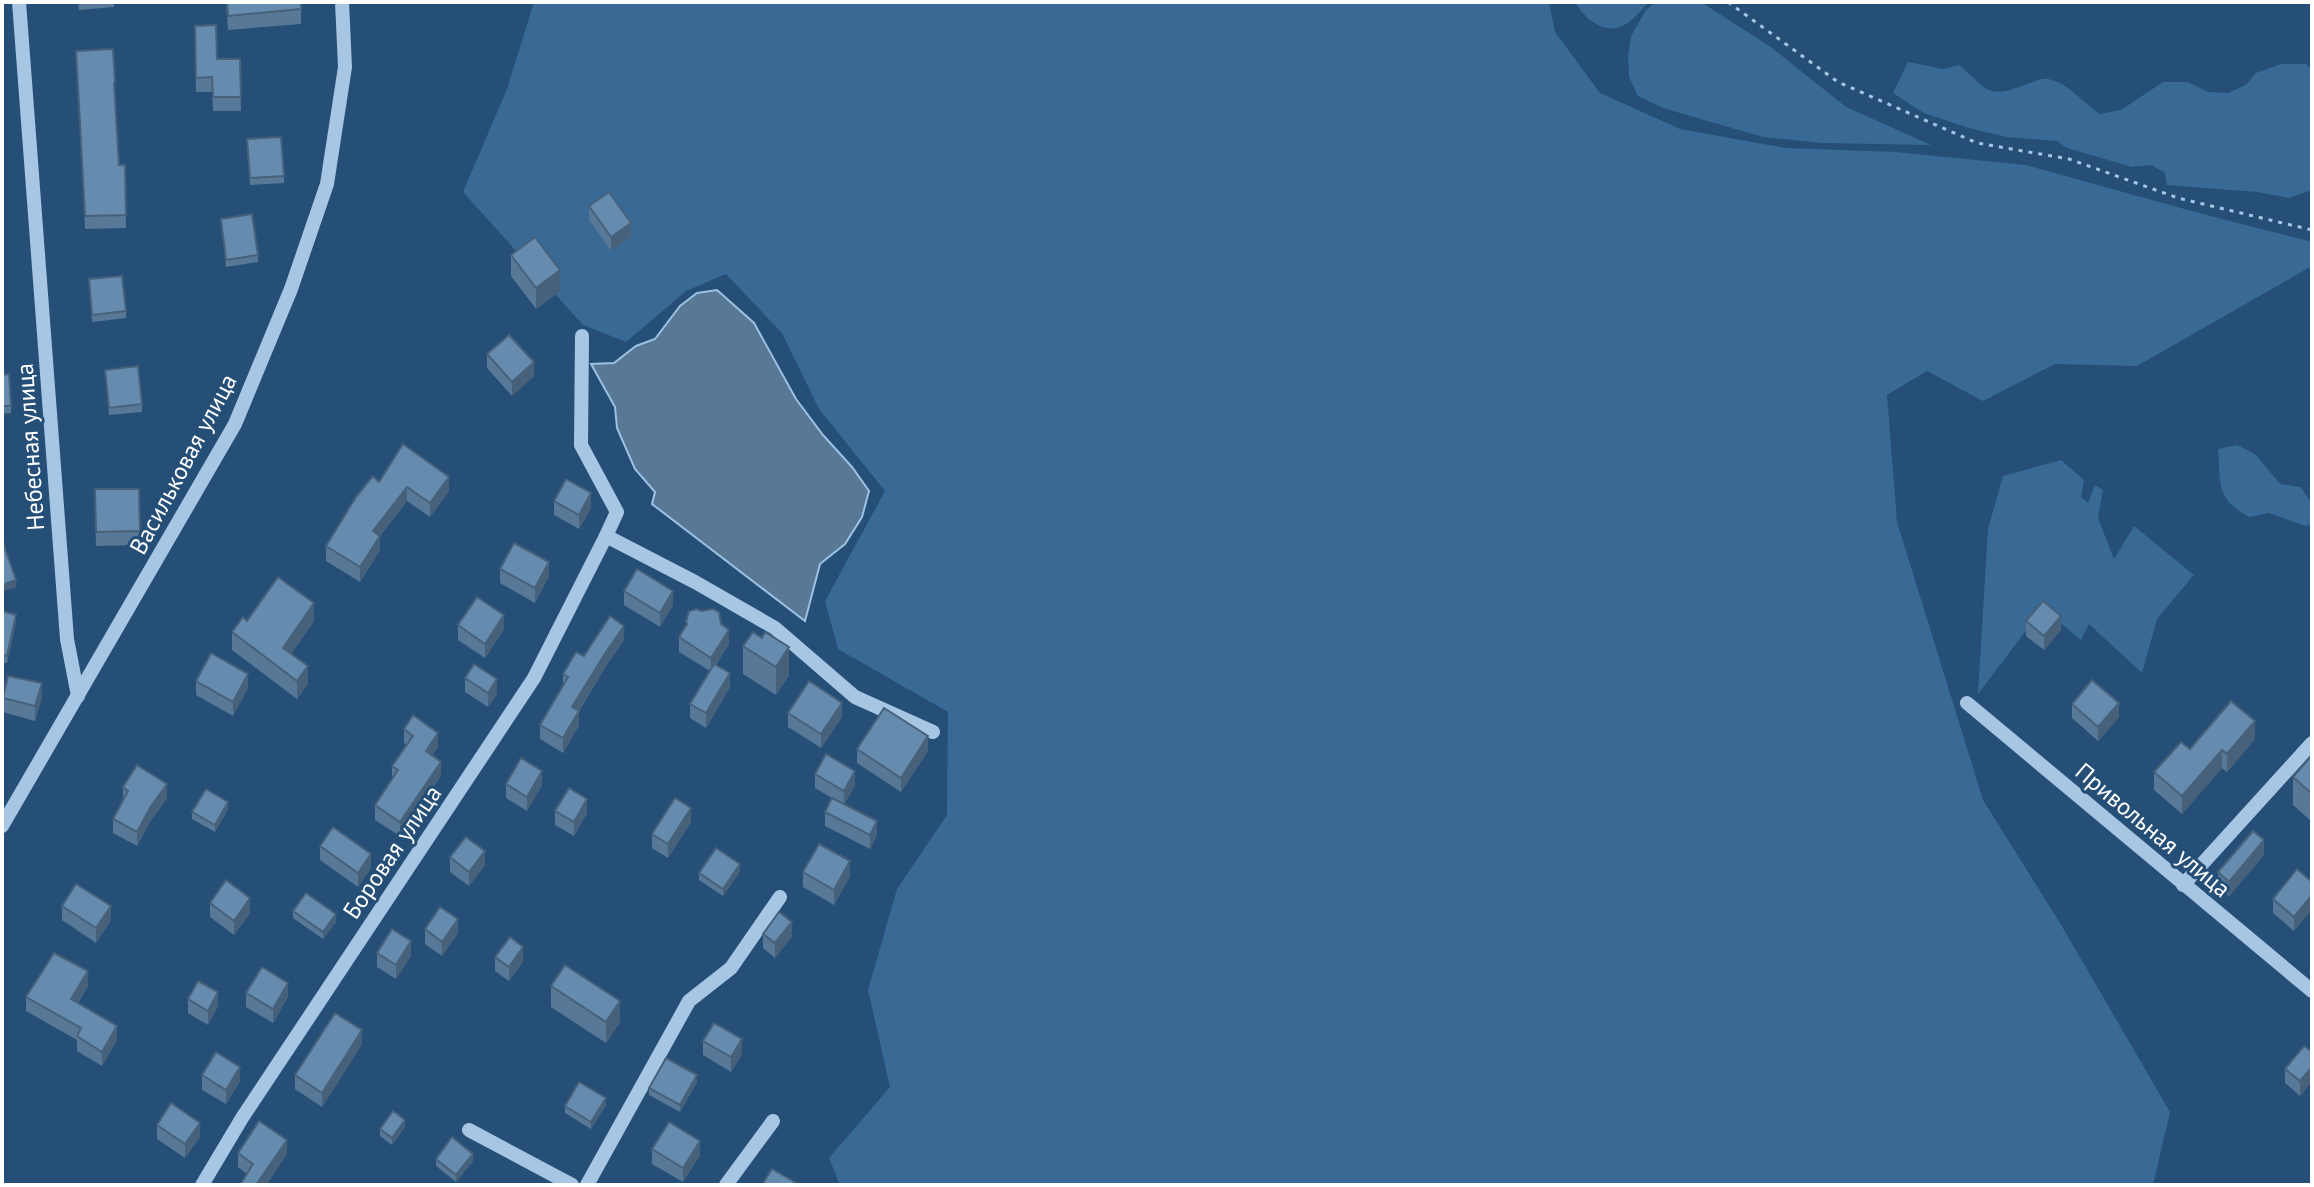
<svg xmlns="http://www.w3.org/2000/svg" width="2314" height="1187" font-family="'PT Sans',sans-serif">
	<rect width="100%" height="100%" fill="#254f77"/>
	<g fill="#396995">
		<polygon points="534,2 1549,2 1555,32 1600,93 1680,129 1786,148 1895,152 2026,165 2199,213 2312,242 2312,266 2137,366 2055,364 1983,401 1927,371 1887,395 1897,522 1983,800 2060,923 2170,1112 2153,1185 840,1185 829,1158 890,1087 868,990 897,889 947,815 948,712 838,649 825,601 885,491 819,409 782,333 726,274 686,291 626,342 583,325 463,192 507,89"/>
		<path d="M1575 2H1649C1641 10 1634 20 1624 25 1604 36 1584 18 1575 2Z"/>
		<polygon points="1656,2 1701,2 1772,48 1846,107 1931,145 1823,143 1763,137 1663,108 1638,96 1629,77 1628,55 1631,36 1646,10"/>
		<path d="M1908 62 1943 69 1959 65C1988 89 1986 100 2024 85 2031 83 2041 78 2048 79 2069 83 2083 103 2100 114L2121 110 2163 82H2188L2208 92 2228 93 2246 85 2256 73 2281 64H2306L2312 70V190L2289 198 2257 192 2167 185 2165 173 2152 165 2132 167 2067 148 2057 141 2007 137 1969 128 1924 113 1893 93Z"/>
		<path d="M2237 445 2255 454 2280 484 2301 487 2312 505V523L2306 526 2269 513 2250 517C2215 499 2221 484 2218 449Z"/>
		<polygon points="2061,460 2084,480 2081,497 2088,503 2095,485 2103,490 2098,518 2114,559 2134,526 2194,575 2157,619 2142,673 2089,624 2081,640 2043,608 1978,694 1988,529 2003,476"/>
	</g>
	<polygon fill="#597896" stroke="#9bc2e3" stroke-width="2" points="717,290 754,323 796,399 823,435 852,467 869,491 862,517 845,544 820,564 805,621 652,504 655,492 635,469 617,428 615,407 591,364 614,363 636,346 655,339 680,306 697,293"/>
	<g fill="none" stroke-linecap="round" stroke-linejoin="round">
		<polyline stroke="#a7c6e3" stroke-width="3" stroke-dasharray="4 6" stroke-linecap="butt" points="1728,2 1838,82 1977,143 2069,159 2178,198 2312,230"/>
		<g stroke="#a7c6e3" stroke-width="14">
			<polyline points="19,2 67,639 78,696"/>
			<polyline points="582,336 581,445 617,512 606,536 695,582 775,628 855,697 933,732"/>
			<polyline points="1967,703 2312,991"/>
			<polyline points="2,826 235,424 291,289 327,184 345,67 342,2"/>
			<polyline points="2183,885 2312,743"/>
			<polyline points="469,1130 572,1185"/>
			<polyline points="202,1185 242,1118 534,678 606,536"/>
			<polyline points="587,1185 689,1001 731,968 780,897"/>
			<polyline points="726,1185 773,1121"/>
		</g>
	</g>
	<g fill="#577896">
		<polygon points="78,2 114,2 114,7 79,10"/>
		<polygon points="226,2 301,2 301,24 228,30"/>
		<polygon points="195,26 217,59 240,59 241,111 213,111 212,92 196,92"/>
		<polygon points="76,51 115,82 114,96 119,165 125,165 126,228 85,229"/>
		<polygon points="247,146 284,176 284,183 250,185"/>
		<polygon points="589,206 631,237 611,251 589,220"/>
		<polygon points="221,219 258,255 258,262 226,267"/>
		<polygon points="511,255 560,291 536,309 511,276"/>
		<polygon points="89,279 126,311 126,318 92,322"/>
		<polygon points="487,354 534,376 512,396 487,368"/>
		<polygon points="105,370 142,404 142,412 109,415"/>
		<polygon points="2,375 11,406 11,413 2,414"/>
		<polygon points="379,482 449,491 430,517 407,501 380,536 380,550 360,582 326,561 326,546"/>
		<polygon points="95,489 139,489 140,545 96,546"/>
		<polygon points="554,501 591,508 579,529 554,515"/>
		<polygon points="500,569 549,576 535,603 500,583"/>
		<polygon points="624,591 673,605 660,627 624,605"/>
		<polygon points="2,611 16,622 7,663 2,662"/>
		<polygon points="247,621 314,621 291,654 308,684 297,699 232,650 232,632"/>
		<polygon points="2026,621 2061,630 2044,650 2026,636"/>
		<polygon points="686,622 721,624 729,644 716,665 730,687 706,728 690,718 690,704 710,671 679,652 679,637 686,626"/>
		<polygon points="458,625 504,629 485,658 458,640"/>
		<polygon points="624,640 606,666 579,711 579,725 563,753 540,739 540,725 563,686 563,674 584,656"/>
		<polygon points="743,646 789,675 776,695 743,674"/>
		<polygon points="465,678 497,694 488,707 465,692"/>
		<polygon points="196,681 248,688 233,716 196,695"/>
		<polygon points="42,697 35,721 3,712 3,698"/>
		<polygon points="2072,704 2119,717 2098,741 2072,718"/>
		<polygon points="788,713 842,717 821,748 788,727"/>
		<polygon points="404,729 438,747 432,755 441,776 400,836 375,820 375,805 392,779 392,766 406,745 404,743"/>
		<polygon points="2255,739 2227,772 2222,768 2182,814 2154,790 2154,772 2190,749"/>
		<polygon points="857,749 928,751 901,792 857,763"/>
		<polygon points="2312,755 2312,822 2293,805 2293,777"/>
		<polygon points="815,774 855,786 844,804 877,835 870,849 825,826 825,812 832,798 815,788"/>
		<polygon points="506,784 542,785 527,811 506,798"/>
		<polygon points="123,787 167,798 151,820 137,846 113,833 113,819 123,802"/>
		<polygon points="228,809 215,832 192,819 192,812"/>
		<polygon points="555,811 587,813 574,836 555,825"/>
		<polygon points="691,822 668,858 652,848 652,834"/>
		<polygon points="320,846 371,868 358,887 320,860"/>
		<polygon points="2264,855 2229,896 2218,887 2218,872"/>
		<polygon points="450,857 485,865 469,886 450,872"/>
		<polygon points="2297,869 2294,931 2273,913 2273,899"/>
		<polygon points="740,871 723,896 699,880 699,873"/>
		<polygon points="803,872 850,876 834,905 803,887"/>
		<polygon points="210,903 250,913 234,935 210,917"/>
		<polygon points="62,906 111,920 96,943 62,920"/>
		<polygon points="293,911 336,922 323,939 293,918"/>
		<polygon points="425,929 458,933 442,956 425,944"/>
		<polygon points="763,934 792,936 775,958 763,948"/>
		<polygon points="377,953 411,956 396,979 377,967"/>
		<polygon points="495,957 523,962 509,981 495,971"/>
		<polygon points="88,986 78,1003 117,1040 102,1066 77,1051 77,1040 26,1011 26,997"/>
		<polygon points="551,986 620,1022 606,1043 551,1007"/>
		<polygon points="246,993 288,997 273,1023 246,1007"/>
		<polygon points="188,999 218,1006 208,1025 188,1013"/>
		<polygon points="703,1041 742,1054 731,1072 703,1055"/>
		<polygon points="362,1044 322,1107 295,1089 295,1075"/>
		<polygon points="2312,1052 2312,1081 2300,1096 2285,1083 2285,1069"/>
		<polygon points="202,1075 240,1081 226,1104 202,1090"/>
		<polygon points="697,1082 680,1112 649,1095 649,1088"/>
		<polygon points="606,1105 591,1129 565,1113 565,1106"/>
		<polygon points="157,1125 200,1137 185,1158 157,1139"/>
		<polygon points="405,1127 392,1145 380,1136 380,1129"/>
		<polygon points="652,1149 700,1155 683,1182 652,1164"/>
		<polygon points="238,1153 287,1154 266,1185 240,1185 247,1174 238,1167"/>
		<polygon points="436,1159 473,1161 456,1182 436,1166"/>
	</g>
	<g fill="#47617a">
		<polygon points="631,223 631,237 611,251 611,237"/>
		<polygon points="560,270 560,291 536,309 536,288"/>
		<polygon points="534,362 534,376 512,396 512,382"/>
		<polygon points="449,477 449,491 430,517 430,503"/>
		<polygon points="407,487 407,501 380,536 380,550 360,582 360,567 373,531"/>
		<polygon points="591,493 591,508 579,529 579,515"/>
		<polygon points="549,562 549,576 535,603 535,588"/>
		<polygon points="16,580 16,587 2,592 2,585"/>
		<polygon points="673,591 673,605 660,627 660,613"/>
		<polygon points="314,603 314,621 283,665 283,648"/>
		<polygon points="16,615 16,622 7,663 7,656"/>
		<polygon points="504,615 504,629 485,658 485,644"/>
		<polygon points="2061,616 2061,630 2044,650 2044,636"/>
		<polygon points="624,626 624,640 606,666 572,721 572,707 606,652"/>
		<polygon points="729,630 729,644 711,672 711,658"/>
		<polygon points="789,647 789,675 776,695 776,667"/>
		<polygon points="308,666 308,684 297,699 297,681"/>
		<polygon points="730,673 730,687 706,728 706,713"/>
		<polygon points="248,674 248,688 233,716 233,702"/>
		<polygon points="497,679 497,694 488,707 488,693"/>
		<polygon points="42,683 42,697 35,721 35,706"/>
		<polygon points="842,703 842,717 821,748 821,734"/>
		<polygon points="2119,703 2119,717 2098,741 2098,727"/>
		<polygon points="579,711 579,725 563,753 563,738"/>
		<polygon points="2255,721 2255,739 2227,772 2227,754"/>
		<polygon points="438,733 438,747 426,765 426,751"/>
		<polygon points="928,736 928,751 901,792 901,778"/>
		<polygon points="2222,750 2222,768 2182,814 2182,796"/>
		<polygon points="441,762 441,776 400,836 400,822"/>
		<polygon points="542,771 542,785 527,811 527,797"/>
		<polygon points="855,771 855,786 844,805 844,791"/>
		<polygon points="167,784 167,798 151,820 137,846 137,832 151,806"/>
		<polygon points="587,799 587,813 574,836 574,822"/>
		<polygon points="228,802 228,809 215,832 215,825"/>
		<polygon points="691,808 691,822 668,858 668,844"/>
		<polygon points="877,821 877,835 870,849 870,835"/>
		<polygon points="2264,840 2264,855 2229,896 2229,882"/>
		<polygon points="485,851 485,865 469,886 469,872"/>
		<polygon points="371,854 371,868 358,887 358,873"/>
		<polygon points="850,861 850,876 834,905 834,890"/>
		<polygon points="740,864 740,871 723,896 723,889"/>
		<polygon points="2312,895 2312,910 2294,931 2294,917"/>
		<polygon points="250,898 250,913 234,935 234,921"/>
		<polygon points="111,906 111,920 96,943 96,928"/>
		<polygon points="336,914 336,922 323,939 323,932"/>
		<polygon points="458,919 458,933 442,956 442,942"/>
		<polygon points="792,922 792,936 775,958 775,943"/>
		<polygon points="411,941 411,956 396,979 396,965"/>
		<polygon points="523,947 523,962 509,981 509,967"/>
		<polygon points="88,971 88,986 71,1013 71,999"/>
		<polygon points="288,983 288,997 273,1023 273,1009"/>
		<polygon points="218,992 218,1006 208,1025 208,1011"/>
		<polygon points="620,1001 620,1022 606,1043 606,1022"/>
		<polygon points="117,1026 117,1040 102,1066 102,1052"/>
		<polygon points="362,1030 362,1044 322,1107 322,1093"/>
		<polygon points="742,1039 742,1054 731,1072 731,1057"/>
		<polygon points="240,1067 240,1081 226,1104 226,1090"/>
		<polygon points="2312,1067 2312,1081 2300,1096 2300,1081"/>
		<polygon points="697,1075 697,1082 680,1112 680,1105"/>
		<polygon points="606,1098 606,1105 591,1129 591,1122"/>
		<polygon points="405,1120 405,1127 392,1145 392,1138"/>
		<polygon points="200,1123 200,1137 185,1158 185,1144"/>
		<polygon points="287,1140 287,1154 266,1185 256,1185"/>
		<polygon points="700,1141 700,1155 683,1182 683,1168"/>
		<polygon points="473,1154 473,1161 456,1182 456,1175"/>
	</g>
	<g fill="#658bae" stroke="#47617a" stroke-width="2">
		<polygon points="227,2 301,2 301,9 228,16"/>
		<polygon points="216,25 217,59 240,59 241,97 213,97 212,77 196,78 195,26"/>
		<polygon points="113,49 115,82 114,83 119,165 125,165 126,215 85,216 76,51"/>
		<polygon points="281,137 284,176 250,178 247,139"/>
		<polygon points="609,192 631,223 611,237 589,206"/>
		<polygon points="252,214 258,255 226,260 221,219"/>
		<polygon points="535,237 560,270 536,288 511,255"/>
		<polygon points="122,276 126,311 92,315 89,279"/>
		<polygon points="509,335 534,362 512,382 487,354"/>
		<polygon points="138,366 142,404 109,408 105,370"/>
		<polygon points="9,374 11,406 2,406 2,375"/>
		<polygon points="403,444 449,477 430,503 407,487 373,531 380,536 360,567 326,546 356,497 373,476 379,482"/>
		<polygon points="566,479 591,493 579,515 554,501"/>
		<polygon points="95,489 139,489 140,531 96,532"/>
		<polygon points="2,540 16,580 2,585"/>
		<polygon points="514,543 549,562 535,588 500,569"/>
		<polygon points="637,569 673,591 660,613 624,591"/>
		<polygon points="278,577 314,603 283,648 308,666 297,681 232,632 243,617 247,621"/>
		<polygon points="477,597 504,615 485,644 458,625"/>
		<polygon points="2043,601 2061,616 2044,636 2026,621"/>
		<polygon points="697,609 701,611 713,609 719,612 721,624 729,630 711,658 679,637 687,624 686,622 689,611"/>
		<polygon points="2,611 16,615 7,656 2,655"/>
		<polygon points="610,616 624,626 606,652 572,707 579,711 563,738 540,725 568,677 563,674 576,652 584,656"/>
		<polygon points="753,632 762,638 765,632 789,647 776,667 743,646"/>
		<polygon points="211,653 248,674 233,702 196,681"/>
		<polygon points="474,664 497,679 488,693 465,678"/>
		<polygon points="714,664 730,673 706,713 690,704"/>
		<polygon points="8,676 42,683 35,706 3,698"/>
		<polygon points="2092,680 2119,703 2098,727 2072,704"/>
		<polygon points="809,681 842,703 821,734 788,713"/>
		<polygon points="2231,701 2255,721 2227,754 2222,750 2182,796 2154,772 2181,742 2190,749"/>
		<polygon points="884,708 928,736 901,778 857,749"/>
		<polygon points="413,715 438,733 426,751 441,762 400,822 375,805 398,770 392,766 413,736 404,729"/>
		<polygon points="826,754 855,771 844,791 815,774"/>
		<polygon points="2312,755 2312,794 2293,777"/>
		<polygon points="521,758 542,771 527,797 506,784"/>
		<polygon points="137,765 167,784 151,806 137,832 113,819 128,791 123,787"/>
		<polygon points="569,788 587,799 574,822 555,811"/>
		<polygon points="206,789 228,802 215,825 192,812"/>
		<polygon points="675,798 691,808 668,844 652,834"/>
		<polygon points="832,798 877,821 870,835 825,812"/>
		<polygon points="333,827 371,854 358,873 320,846"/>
		<polygon points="2253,831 2264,840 2229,882 2218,872"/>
		<polygon points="466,837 485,851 469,872 450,857"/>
		<polygon points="819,844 850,861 834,890 803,872"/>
		<polygon points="716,848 740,864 723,889 699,873"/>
		<polygon points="2297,869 2312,882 2312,895 2294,917 2273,899"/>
		<polygon points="226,880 250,898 234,921 210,903"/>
		<polygon points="76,884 111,906 96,928 62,906"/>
		<polygon points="306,893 336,914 323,932 293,911"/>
		<polygon points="440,907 458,919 442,942 425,929"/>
		<polygon points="779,912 792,922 775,943 763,934"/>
		<polygon points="392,929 411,941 396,965 377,953"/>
		<polygon points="510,937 523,947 509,967 495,957"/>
		<polygon points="54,953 88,971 71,999 117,1026 102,1052 77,1036 81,1028 26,997"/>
		<polygon points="565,965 620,1001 606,1022 551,986"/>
		<polygon points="262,967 288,983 273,1009 246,993"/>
		<polygon points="198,981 218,992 208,1011 188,999"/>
		<polygon points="335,1013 362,1030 322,1093 295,1075"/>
		<polygon points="714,1023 742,1039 731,1057 703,1041"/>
		<polygon points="2304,1046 2312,1052 2312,1067 2300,1081 2285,1069"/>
		<polygon points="216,1052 240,1067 226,1090 202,1075"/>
		<polygon points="666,1058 697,1075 680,1105 649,1088"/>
		<polygon points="579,1082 606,1098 591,1122 565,1106"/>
		<polygon points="171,1103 200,1123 185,1144 157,1125"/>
		<polygon points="393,1111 405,1120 392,1138 380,1129"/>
		<polygon points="259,1121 287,1140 256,1185 240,1185 253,1164 238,1153"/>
		<polygon points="669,1122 700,1141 683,1168 652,1149"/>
		<polygon points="452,1137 473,1154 456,1175 436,1159"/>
		<polygon points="772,1169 798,1184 798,1185 762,1185"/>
	</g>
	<g text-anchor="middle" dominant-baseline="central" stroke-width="6" stroke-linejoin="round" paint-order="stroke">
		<g font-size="24" fill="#fff" stroke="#254f77">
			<text transform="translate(30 447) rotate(-94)">Небесная улица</text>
			<text transform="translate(183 464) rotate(-62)">Васильковая улица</text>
			<text transform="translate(2153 830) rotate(40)">Привольная улица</text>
			<text transform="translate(392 852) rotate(-56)">Боровая улица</text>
		</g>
	</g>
	<rect width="2314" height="1187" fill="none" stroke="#ffffff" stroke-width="8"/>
</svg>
